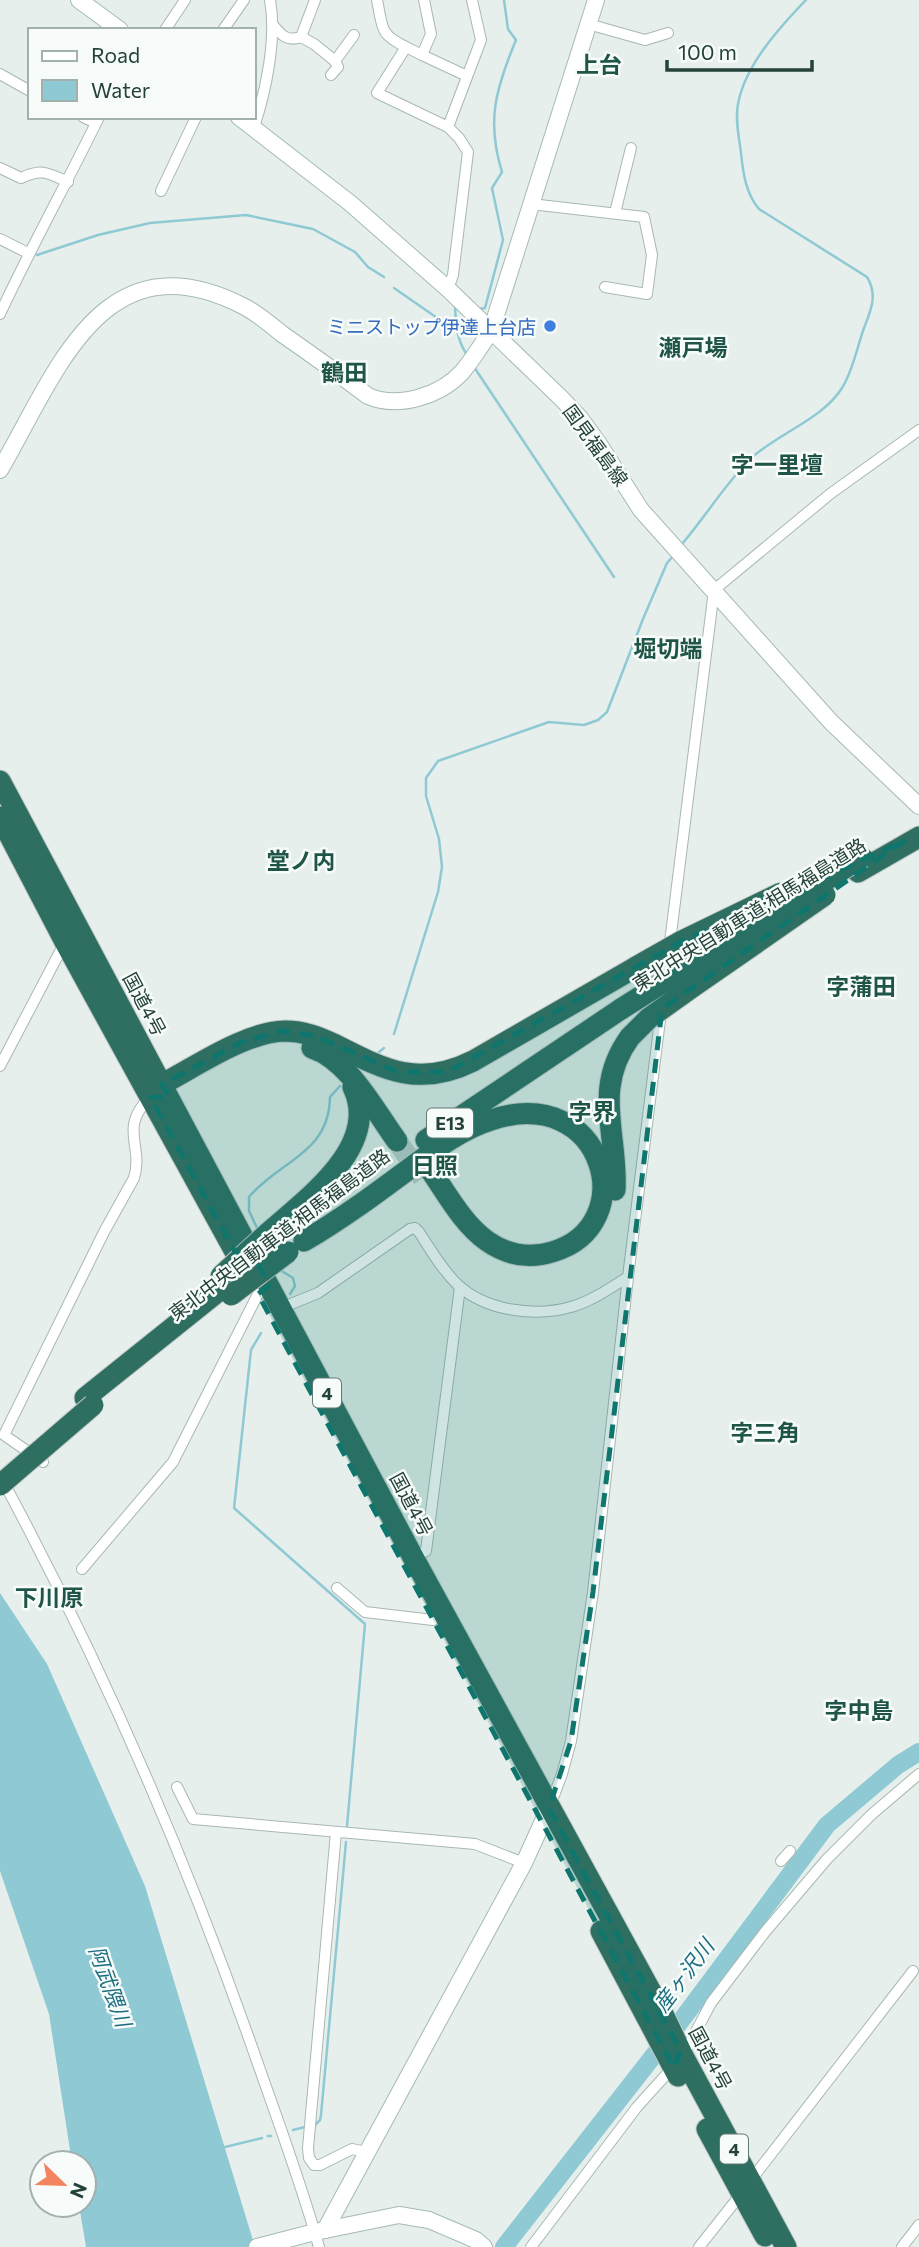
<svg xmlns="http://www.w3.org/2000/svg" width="919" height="2247" font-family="Commissioner,'Noto Sans JP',sans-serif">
	<rect width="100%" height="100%" fill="#e6efeb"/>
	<polygon fill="#8ec9d4" points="0,1593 47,1664 145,1886 255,2247 86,2247 79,2205 84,2205 84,2163 72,2163 49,2014 0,1871"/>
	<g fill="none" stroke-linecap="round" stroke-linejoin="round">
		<g stroke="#8ec9d4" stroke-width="2.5">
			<polyline points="37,255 98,235 150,223 246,215 313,229 355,252 368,267 384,277"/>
			<polyline points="394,288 456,331"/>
			<path d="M455 307C456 326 457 340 467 355"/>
			<path d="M479 309 485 308 503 240 492 188 502 172C486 121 496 88 516 40L508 29 504 0"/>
			<polyline points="474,367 614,577"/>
			<path d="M682 544C705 517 724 486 749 460 776 434 822 420 842 388 853 371 857 347 864 328 871 310 878 295 867 277L759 209C746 194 743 173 741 153 739 137 735 120 738 104 745 65 780 27 806 0"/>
			<polyline points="394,1034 438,892 442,867 439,839 426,796 426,778 438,761 549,722 584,725 598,720 607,712 643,619 667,563 674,555"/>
			<polyline points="378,1053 384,1048"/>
			<path d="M258 1230 249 1211V1197C280 1160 329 1154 330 1097L340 1086"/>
			<polyline points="280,1270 293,1278 295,1286 290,1294"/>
			<polyline points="261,1333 251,1350 234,1508 365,1624 347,1826"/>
			<polyline points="315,2125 320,2120 321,2115 346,1842"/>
			<polyline points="293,2130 305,2127"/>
			<polyline points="268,2136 271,2136"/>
			<polyline points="221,2148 262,2138"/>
		</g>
		<polyline stroke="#8ec9d4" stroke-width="18" points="504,2247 683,2018 827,1825 898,1765 919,1752"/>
		<polyline stroke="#bfccc8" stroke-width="21" stroke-dasharray="21 10" stroke-linecap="butt" points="397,1141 423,1178"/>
		<g stroke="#a8b8b2" stroke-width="12">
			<g id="street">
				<path d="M377 0C383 28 379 34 406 47"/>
				<polyline points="424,0 431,34 422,55 406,47 377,93 448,127 459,138 468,152 453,275 448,289"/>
				<polyline points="588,24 645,40 668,33"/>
				<path d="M273 25C281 35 287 42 301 37L314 44 335 61 354 35"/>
				<polyline points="165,30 185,0"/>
				<polyline points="223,30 244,0"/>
				<polyline points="301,37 315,0"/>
				<polyline points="422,55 467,76"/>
				<polyline points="0,74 30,91"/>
				<polyline points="331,75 338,67 335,61"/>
				<polyline points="83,117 96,123"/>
				<path d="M254 127C266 91 277 38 270 0"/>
				<polyline points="448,127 481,40 472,0"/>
				<path d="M0 168 21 178C42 168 48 173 68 182"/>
				<polyline points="161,191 196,117"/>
				<polyline points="531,204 644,217 652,255 647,294 605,287"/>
				<polyline points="615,213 631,148"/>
				<polyline points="0,239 28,253"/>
				<path d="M0 314C31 247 67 183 99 117"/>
				<polyline points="665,982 714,590 830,494 919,430"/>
				<polyline points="0,1066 65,942"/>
				<path d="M281 1308 318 1293 410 1229 415 1228 419 1232C431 1250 442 1270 458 1285 486 1311 535 1317 571 1307 592 1301 610 1288 628 1277"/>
				<path d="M43 1462 4 1435 104 1232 134 1178C144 1145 118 1129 150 1097"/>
				<path d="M3 1481C101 1663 183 1851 252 2047 275 2113 300 2179 319 2247"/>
				<polyline points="413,1557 426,1551 460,1287"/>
				<polyline points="82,1569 173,1462 258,1294 269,1285"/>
				<polyline points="337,1588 365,1612 433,1620"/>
				<polyline points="177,1787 193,1819 475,1844 524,1863"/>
				<polyline points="550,1806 562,1774 571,1741 593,1592 628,1277 661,1012"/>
				<polyline points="336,1832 308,2148 309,2158 314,2165 320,2165 352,2149 366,2152"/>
				<polyline points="781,1861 790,1851"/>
				<polyline points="751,2180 913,1971"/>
				<polyline points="531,2247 637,2107 683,2056 711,2003 765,1932 827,1859 871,1815 919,1774"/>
				<polyline points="699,2247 741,2194"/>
				<polyline points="902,2247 919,2225"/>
			</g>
		</g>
		<g stroke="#a4bbb3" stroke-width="18">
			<g id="secondary">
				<polyline points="79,0 120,30"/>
				<polyline points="239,117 350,203 448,289 561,398 580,418 599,444 641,510 831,722 919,806"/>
				<path d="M0 470C57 372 103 234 243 306 257 313 270 324 282 334 311 354 340 375 368 396 398 409 441 396 463 371 473 359 482 344 491 331L596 0"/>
				<polyline points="325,2230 524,1863 549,1808"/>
				<polyline points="257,2247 315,2232 399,2215 429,2220 476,2240 484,2247"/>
			</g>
		</g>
		<g stroke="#c2cac8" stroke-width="23">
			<g id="highway">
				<polyline points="0,781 413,1557 661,2010 683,2056 786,2247"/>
				<polyline points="0,817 65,942 239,1259"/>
				<polyline points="858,872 919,837"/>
				<path d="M312 1048C349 1060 375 1111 397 1141"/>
				<path d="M153 1095 162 1084C197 1066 245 1032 285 1031 304 1031 319 1037 336 1045 385 1070 419 1088 473 1061L636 967"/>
				<polyline points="426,1140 621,1009"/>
				<path d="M615 1190C618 1134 592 1089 630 1037"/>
				<path d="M268 1233C305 1200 382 1146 353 1087"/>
				<path d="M304 1241C342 1219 378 1192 413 1166 437 1148 462 1129 491 1120 605 1082 643 1226 552 1252 529 1259 507 1255 487 1241 463 1224 447 1194 431 1171"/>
				<polyline points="85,1398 226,1285"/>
				<polyline points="601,1931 678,2076"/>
				<polyline points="707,2129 765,2236"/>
			</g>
		</g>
		<use href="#street" stroke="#fff" stroke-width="10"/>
		<use href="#secondary" stroke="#fff" stroke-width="16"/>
		<use href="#highway" stroke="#2f6f62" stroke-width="21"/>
		<g stroke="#c2cac8" stroke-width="23" stroke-linecap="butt">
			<g id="highway-bridge">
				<polyline points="636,967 682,941 781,893"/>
				<polyline points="621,1009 862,857"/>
				<polyline points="630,1037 649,1018 694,986 825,895"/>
				<polyline points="221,1276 268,1233"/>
				<polyline points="231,1295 288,1252"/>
				<polyline points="0,1485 93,1405"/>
			</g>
		</g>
		<use href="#highway-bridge" stroke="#2f6f62" stroke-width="21"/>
	</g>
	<path fill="#0f766e" fill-opacity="0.2" stroke="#0f766e" stroke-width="5" stroke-dasharray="14 9" stroke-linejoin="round" d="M904 841 662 1009 593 1592 571 1741 549 1808 681 2051 674 2068 258 1294 269 1285 250 1249 239 1259 150 1097H169L162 1084 242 1042 281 1031 316 1036 398 1072H447L682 941Z"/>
	<circle fill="#3f7fe0" stroke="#f7fbf9" stroke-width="2.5" cx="550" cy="326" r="7"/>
	<g text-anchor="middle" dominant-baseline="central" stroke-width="5" stroke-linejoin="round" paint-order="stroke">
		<g fill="#f7fbf9" stroke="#637a73" stroke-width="2">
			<rect x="427" y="1108.5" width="46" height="29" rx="5"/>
			<rect x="313" y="1378.5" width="28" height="29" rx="5"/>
			<rect x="720" y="2134.5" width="28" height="29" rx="5"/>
		</g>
		<g font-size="18" font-weight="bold" fill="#24423a">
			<text x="450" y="1123">E13</text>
			<text x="327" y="1393">4</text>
			<text x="734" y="2149">4</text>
		</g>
		<g font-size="19" fill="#366cbe" stroke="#f7fbf9" text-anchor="end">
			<text x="536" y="326">ミニストップ伊達上台店</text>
		</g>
		<g font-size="19" fill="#24423a" stroke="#f7fbf9">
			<text transform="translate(596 445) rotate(54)">国見福島線</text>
			<text transform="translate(749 914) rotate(-32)">東北中央自動車道;相馬福島道路</text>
			<text transform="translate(145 1004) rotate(62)">国道4号</text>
			<text transform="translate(279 1234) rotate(-37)">東北中央自動車道;相馬福島道路</text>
			<text transform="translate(412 1504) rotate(62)">国道4号</text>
			<text transform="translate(711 2058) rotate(62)">国道4号</text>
		</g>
		<g font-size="21" font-style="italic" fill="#1c6f80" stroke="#f7fbf9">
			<text transform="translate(683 1975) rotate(-53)">産ヶ沢川</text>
			<text transform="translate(111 1986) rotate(70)">阿武隈川</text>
		</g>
		<g font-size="23" font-weight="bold" fill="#1f5548" stroke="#f7fbf9">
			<text x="599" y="64">上台</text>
			<text x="693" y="347">瀬戸場</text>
			<text x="344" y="372">鶴田</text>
			<text x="777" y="464">字一里壇</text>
			<text x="668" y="648">堀切端</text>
			<text x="301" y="860">堂ノ内</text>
			<text x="861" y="986">字蒲田</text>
			<text x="592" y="1111">字界</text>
			<text x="435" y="1165">日照</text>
			<text x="765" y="1432">字三角</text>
			<text x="49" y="1597">下川原</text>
			<text x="859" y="1710">字中島</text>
		</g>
	</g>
	<rect x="28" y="28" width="228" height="91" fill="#f7fbf9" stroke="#a3b1ad" stroke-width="2"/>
	<rect x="42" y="51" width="35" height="10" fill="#ffffff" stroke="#a3b1ad" stroke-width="2"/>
	<text x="91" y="63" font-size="21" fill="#24423a">Road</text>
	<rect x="42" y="80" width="35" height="21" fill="#8ec9d4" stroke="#a3b1ad" stroke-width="2"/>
	<text x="91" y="98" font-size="21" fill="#24423a">Water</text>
	<g transform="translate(63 2184) rotate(113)"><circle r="33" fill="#f7fbf9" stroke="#a3b1ad" stroke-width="2"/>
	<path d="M0-5L12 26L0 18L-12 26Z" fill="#f4845f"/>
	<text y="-10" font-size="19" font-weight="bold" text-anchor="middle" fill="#24423a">N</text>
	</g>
	<path d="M667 60v10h145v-10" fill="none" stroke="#24423a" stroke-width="3.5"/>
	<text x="678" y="60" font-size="21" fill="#24423a" stroke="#f7fbf9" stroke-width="5" paint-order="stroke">100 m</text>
</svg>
